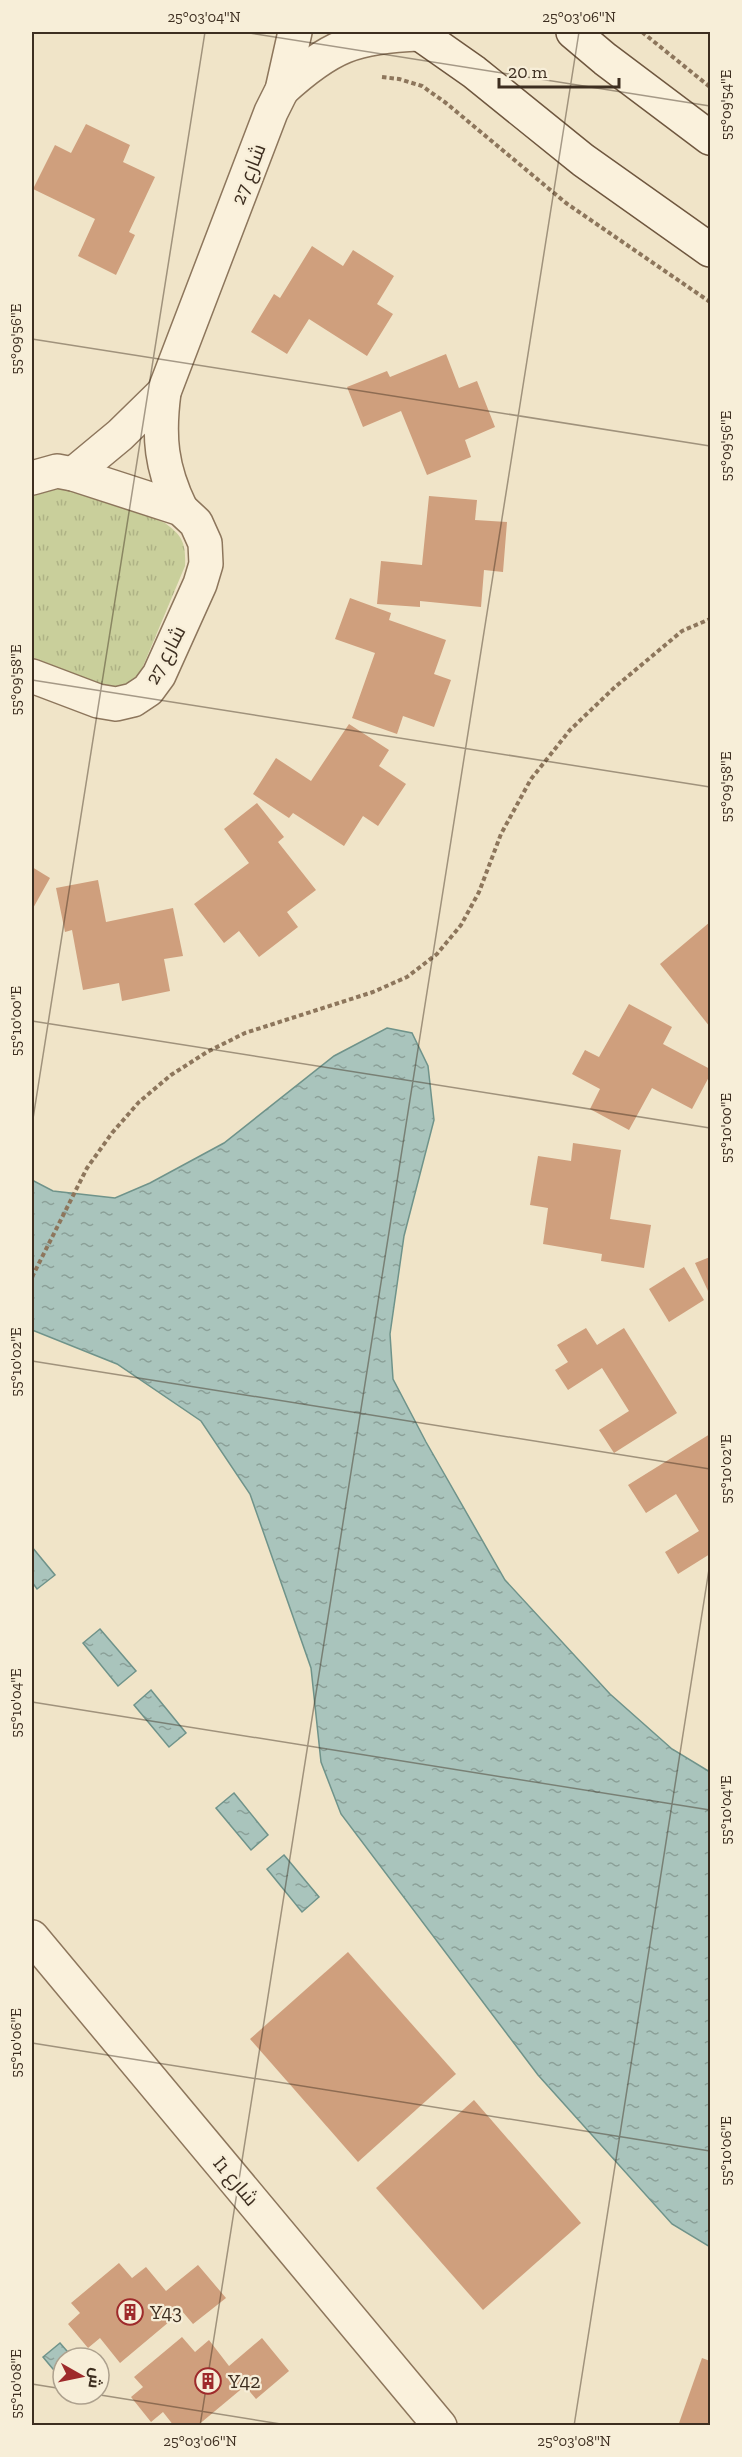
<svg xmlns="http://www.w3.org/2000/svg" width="742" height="2457" font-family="'Zilla Slab',Cairo,serif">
	<defs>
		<pattern id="park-tufts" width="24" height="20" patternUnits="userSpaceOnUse" patternTransform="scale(1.5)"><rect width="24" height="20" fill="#c9cf9b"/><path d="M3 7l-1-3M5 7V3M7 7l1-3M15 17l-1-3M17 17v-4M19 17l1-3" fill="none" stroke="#aeb285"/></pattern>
		<pattern id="water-ripples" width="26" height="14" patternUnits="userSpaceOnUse" patternTransform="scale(1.5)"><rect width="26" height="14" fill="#a9c4bc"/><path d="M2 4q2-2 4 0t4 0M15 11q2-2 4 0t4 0" fill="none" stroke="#8ba098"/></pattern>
	</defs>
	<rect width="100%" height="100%" fill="#f0e4c8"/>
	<path fill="url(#park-tufts)" d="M68 483 165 523C183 536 186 544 185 566L141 671C135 678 128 685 118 687 103 690 48 663 32 657V489Z"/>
	<g fill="url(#water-ripples)" stroke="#6f938a" stroke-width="1.5">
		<polygon points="387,1028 412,1033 428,1066 434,1120 404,1236 390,1334 393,1379 426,1442 505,1580 610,1694 672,1749 710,1772 710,2247 672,2224 538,2075 341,1814 321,1762 311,1668 250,1494 201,1421 117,1364 32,1330 32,1180 53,1191 115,1198 150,1183 224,1143 334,1056"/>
		<polygon points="32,1547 55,1575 37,1589 32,1582"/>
		<polygon points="100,1629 136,1671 118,1686 83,1643"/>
		<polygon points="151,1690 186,1733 169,1747 134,1705"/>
		<polygon points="234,1793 268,1835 251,1850 216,1808"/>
		<polygon points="284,1855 319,1897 302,1912 267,1869"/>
		<polygon points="60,2343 73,2358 63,2358 63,2381 43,2357"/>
	</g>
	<g fill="#cf9f7d">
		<polygon points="86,124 130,145 123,162 155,177 129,232 135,235 116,275 78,256 95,219 33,189 55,145 71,153"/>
		<polygon points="312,246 343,266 353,250 394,276 377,304 393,314 367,356 309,319 287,354 251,332 274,294 280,298"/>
		<polygon points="446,354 459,388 477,381 495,427 465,440 471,457 427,475 401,411 363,427 347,387 387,371 390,377"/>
		<polygon points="429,496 477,500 475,520 507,522 503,572 484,570 481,607 420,601 420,607 377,604 381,561 422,565"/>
		<polygon points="350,598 391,613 389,620 446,640 434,674 451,680 434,727 403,716 397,734 352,718 375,653 335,639"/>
		<polygon points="349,724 389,750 379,766 406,784 378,826 363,816 344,846 293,813 289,818 253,794 276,758 311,781"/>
		<polygon points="257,803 284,837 278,842 316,890 287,912 298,927 259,957 239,931 224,943 194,904 249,863 224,829"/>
		<polygon points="32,867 50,878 32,910"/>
		<polygon points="98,880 106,922 173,908 183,956 164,959 170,991 122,1001 119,983 83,990 72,930 65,932 56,888"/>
		<polygon points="710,922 710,1027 660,964"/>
		<polygon points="629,1004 672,1027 663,1044 710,1069 710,1075 692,1109 652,1088 629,1130 590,1109 600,1089 572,1074 585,1050 599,1057"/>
		<polygon points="573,1143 621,1150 610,1219 651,1225 644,1268 601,1261 602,1254 543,1244 548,1208 530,1205 538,1156 571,1161"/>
		<polygon points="710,1257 710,1290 708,1291 695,1263"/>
		<polygon points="684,1267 704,1300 669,1322 649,1289"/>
		<polygon points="586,1328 597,1345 624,1328 677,1413 614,1453 599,1430 629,1411 602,1368 568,1390 555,1370 568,1362 557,1345"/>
		<polygon points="710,1434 710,1554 678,1574 665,1552 699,1531 676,1494 646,1513 628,1485"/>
		<polygon points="348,1952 456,2074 358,2162 250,2039"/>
		<polygon points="474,2100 581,2223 483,2310 376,2188"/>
		<polygon points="119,2263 132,2278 146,2267 166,2291 198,2265 226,2298 193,2324 182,2311 120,2363 100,2338 88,2348 68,2324 80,2313 71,2303"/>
		<polygon points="182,2337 195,2352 209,2340 229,2366 262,2338 289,2371 256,2399 245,2386 197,2426 174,2426 163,2412 151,2422 131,2397 143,2387 134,2377"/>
		<polygon points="702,2358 710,2361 710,2426 678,2426"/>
	</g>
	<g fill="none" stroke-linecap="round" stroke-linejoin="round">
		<g stroke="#8d765c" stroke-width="36">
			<g id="street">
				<path d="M282 90C330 46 355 36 420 34"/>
				<polyline points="73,474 120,435 164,392"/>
				<polyline points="32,478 57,471 73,474 181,509 196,523 205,543 206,564 200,584 159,675 148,690 133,700 116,704 98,701 32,676"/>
				<path d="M181 509C161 468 158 437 164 392L271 112 282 90 295 32"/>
				<polyline points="32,1937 440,2426"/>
			</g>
		</g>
		<g stroke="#6f573f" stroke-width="36">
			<g id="secondary">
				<polyline points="417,32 474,72 583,160 710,250"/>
				<polyline points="573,32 605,59 710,138"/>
			</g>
		</g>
		<g stroke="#8d765c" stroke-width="4" stroke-dasharray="4.5 3" stroke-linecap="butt">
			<polyline points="642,32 710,87"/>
			<polyline points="382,77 399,79 422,86 446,103 566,203 710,302"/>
			<polyline points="32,1277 87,1168 112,1133 139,1102 171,1075 207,1052 245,1033 373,992 407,977 437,954 461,925 479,892 501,834 531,779 570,730 615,687 682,631 710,619"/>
		</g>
		<use href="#street" stroke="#faf1dc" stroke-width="33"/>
		<use href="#secondary" stroke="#faf1dc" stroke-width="33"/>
	</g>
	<path fill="none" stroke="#3d2e20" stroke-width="1.5" stroke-opacity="0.45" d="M243 32 710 106M32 339 710 446M32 680 710 787M32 1021 710 1128M32 1125 205 32M32 1361 710 1469M32 1702 710 1810M32 2043 710 2151M32 2384 63 2389M94 2394 293 2426M200 2426 579 32M574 2426 710 1563"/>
	<defs>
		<g id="building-ring" transform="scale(1.35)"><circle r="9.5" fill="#f7eed8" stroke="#9e2a2b" stroke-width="1.5"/><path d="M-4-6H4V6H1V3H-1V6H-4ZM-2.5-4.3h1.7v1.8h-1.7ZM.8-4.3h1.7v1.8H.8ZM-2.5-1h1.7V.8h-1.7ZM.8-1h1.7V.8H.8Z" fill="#9e2a2b"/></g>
	</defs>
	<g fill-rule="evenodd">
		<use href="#building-ring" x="130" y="2312"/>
		<use href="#building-ring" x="208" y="2381"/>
	</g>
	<g text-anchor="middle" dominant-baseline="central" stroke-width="4.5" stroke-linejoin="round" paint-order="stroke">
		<g font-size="20" fill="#3d2e20" stroke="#f7eed8">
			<text transform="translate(248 174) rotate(-69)">شارع 27</text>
			<text transform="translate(165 655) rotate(-62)">شارع 27</text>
			<text transform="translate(236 2181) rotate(50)">I1 شارع</text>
		</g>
		<g font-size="20" fill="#3d2e20" stroke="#f7eed8" text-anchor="start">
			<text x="150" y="2312">Y43</text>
			<text x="228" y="2381">Y42</text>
		</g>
	</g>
	<rect width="742" height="2457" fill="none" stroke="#f7eed8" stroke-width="66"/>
	<g transform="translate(81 2376) rotate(99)"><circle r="28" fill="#f7eed8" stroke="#ada18e" stroke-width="1.5"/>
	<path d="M0-4.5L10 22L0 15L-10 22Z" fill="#9e2a2b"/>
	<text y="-9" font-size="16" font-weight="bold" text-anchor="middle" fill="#3d2e20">ش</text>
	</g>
	<path d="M499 78v9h120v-9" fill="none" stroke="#3d2e20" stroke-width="3"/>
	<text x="508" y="78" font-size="18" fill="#3d2e20" stroke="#f7eed8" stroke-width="4.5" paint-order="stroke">20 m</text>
	<rect x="33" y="33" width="676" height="2391" fill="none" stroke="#3d2e20" stroke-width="2"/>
	<g font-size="15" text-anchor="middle" fill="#3d2e20">
		<text x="204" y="22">25°03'04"N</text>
		<text x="579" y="22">25°03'06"N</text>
		<text transform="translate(726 105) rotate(-90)" y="5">55°09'54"E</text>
		<text transform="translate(16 339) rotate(-90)" y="5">55°09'56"E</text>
		<text transform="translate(726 446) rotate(-90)" y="5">55°09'56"E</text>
		<text transform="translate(16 680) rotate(-90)" y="5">55°09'58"E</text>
		<text transform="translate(726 787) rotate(-90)" y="5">55°09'58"E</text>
		<text transform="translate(16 1021) rotate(-90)" y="5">55°10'00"E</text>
		<text transform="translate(726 1128) rotate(-90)" y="5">55°10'00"E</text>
		<text transform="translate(16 1362) rotate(-90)" y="5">55°10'02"E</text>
		<text transform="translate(726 1469) rotate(-90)" y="5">55°10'02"E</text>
		<text transform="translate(16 1703) rotate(-90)" y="5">55°10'04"E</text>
		<text transform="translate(726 1810) rotate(-90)" y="5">55°10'04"E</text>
		<text transform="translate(16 2043) rotate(-90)" y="5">55°10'06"E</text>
		<text transform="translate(726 2151) rotate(-90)" y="5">55°10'06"E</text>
		<text transform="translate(16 2384) rotate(-90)" y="5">55°10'08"E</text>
		<text x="200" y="2446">25°03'06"N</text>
		<text x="574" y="2446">25°03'08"N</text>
	</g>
</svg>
